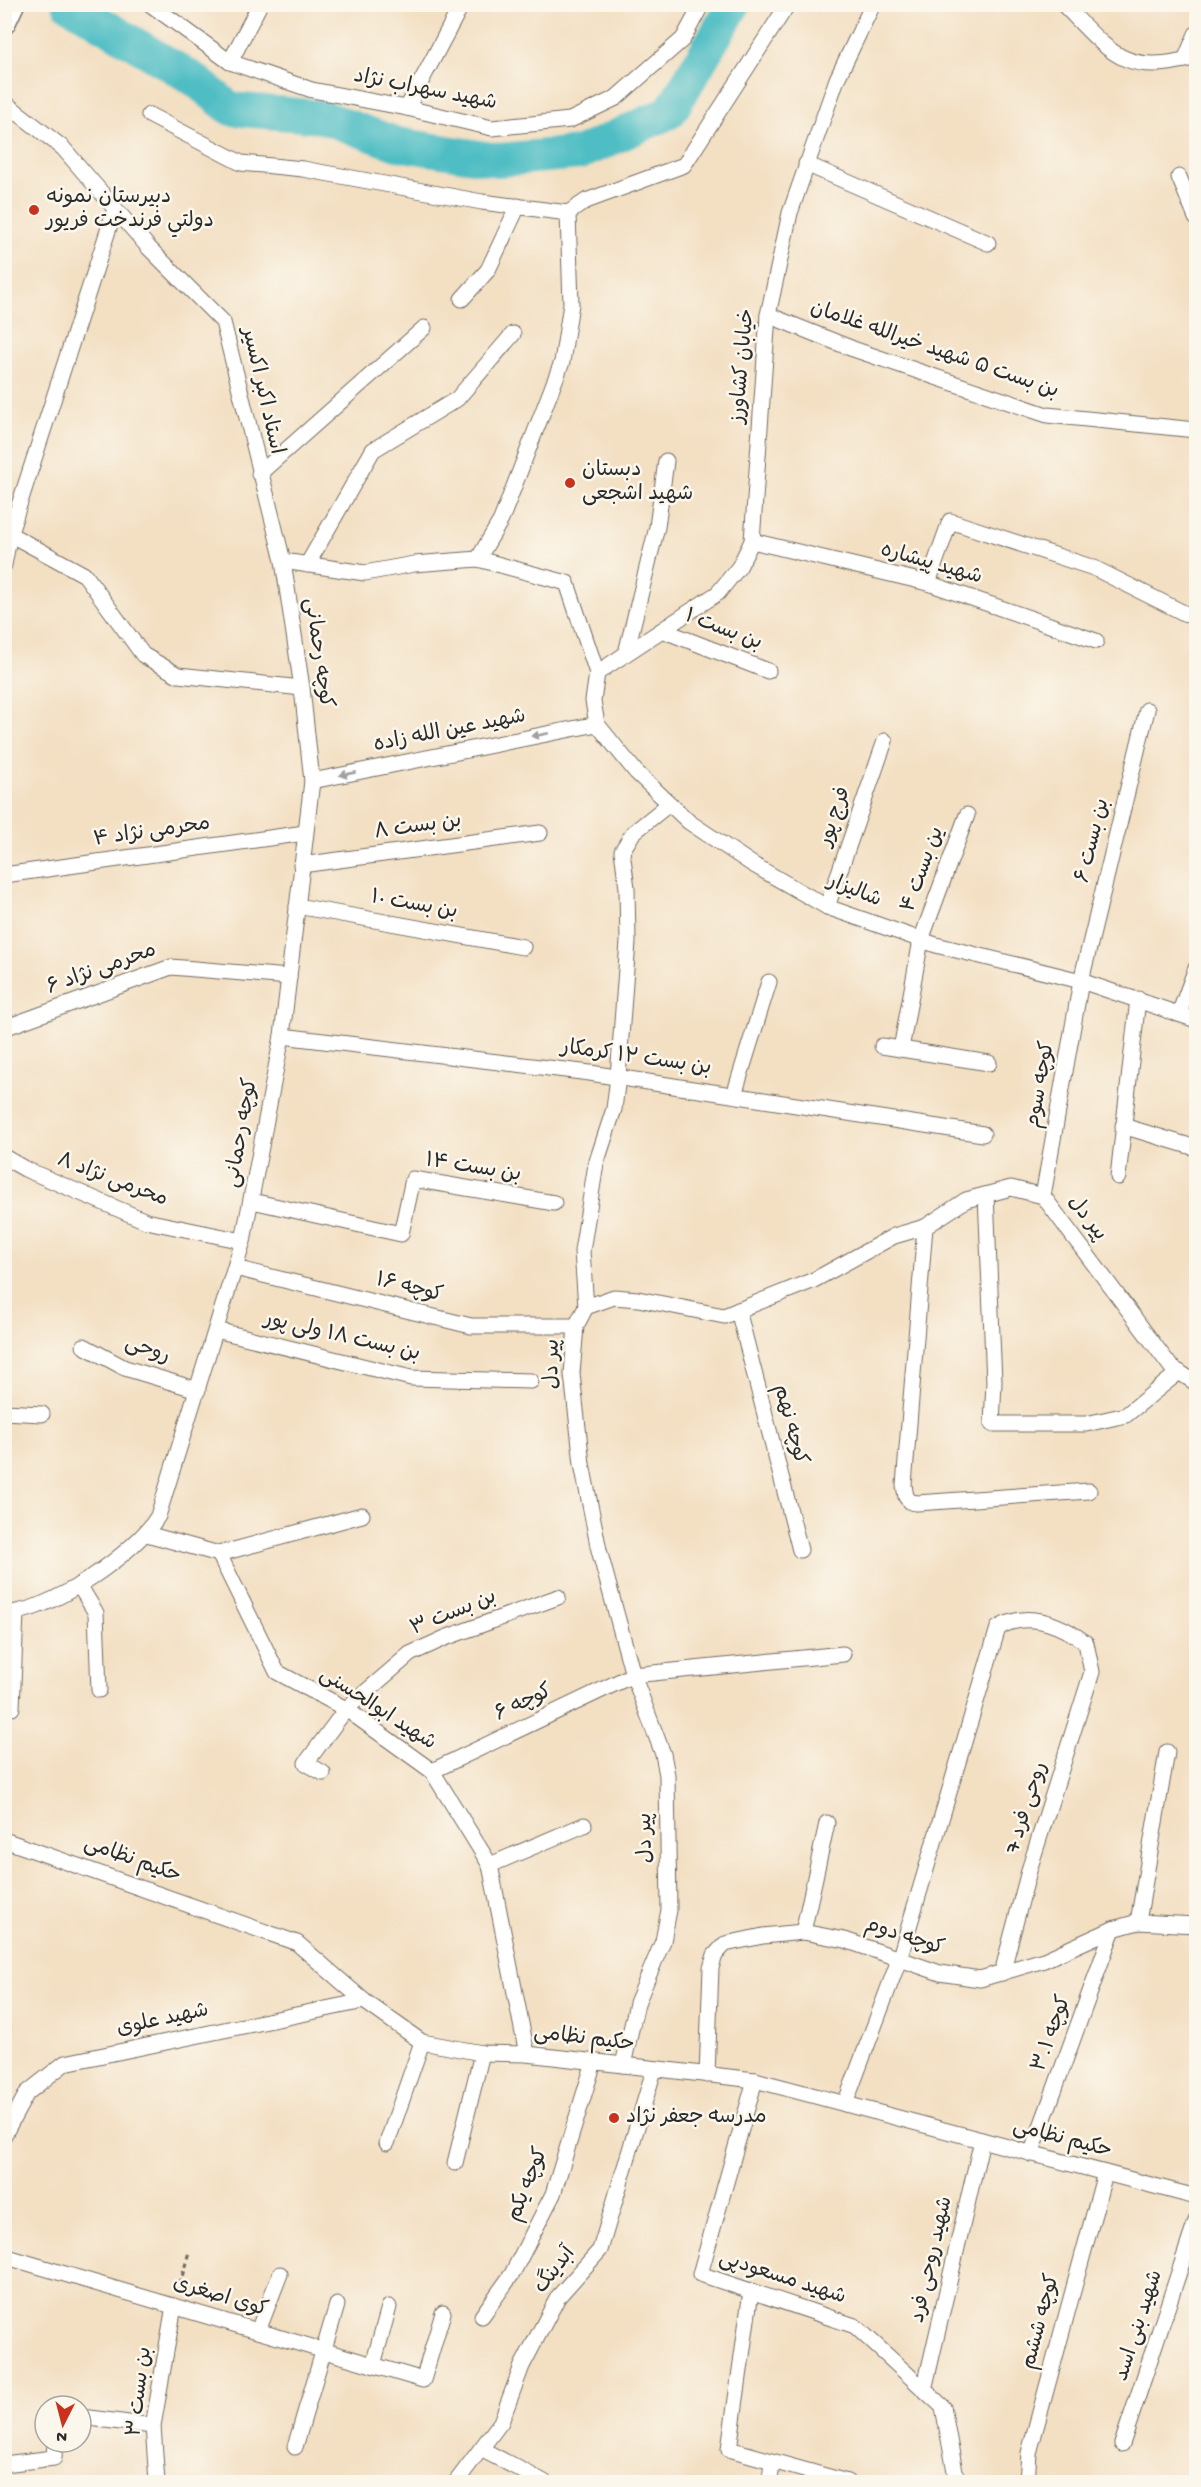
<svg xmlns="http://www.w3.org/2000/svg" width="1201" height="2487" font-family="'Gochi Hand','Playpen Sans Arabic',sans-serif">
	<rect width="100%" height="100%" fill="#fbf7ec"/>
	<filter id="ink" filterUnits="userSpaceOnUse"><feTurbulence type="fractalNoise" baseFrequency=".0167" numOctaves="2"/><feDisplacementMap in="SourceGraphic" scale="12" xChannelSelector="R" yChannelSelector="G"/><feConvolveMatrix kernelMatrix="1 2 1 2 8 2 1 2 1" color-interpolation-filters="sRGB"/></filter>
	<filter id="wash" filterUnits="userSpaceOnUse"><feTurbulence type="fractalNoise" baseFrequency=".008" numOctaves="4" result="noise"/><feDisplacementMap in="SourceGraphic" scale="24" xChannelSelector="R" yChannelSelector="G"/><feGaussianBlur stdDeviation="1.35" result="paint"/><feColorMatrix in="noise" values="0 0 0 0 0 0 0 0 0 0 0 0 0 0 0 0 0 1.4 0 .05"/><feComposite in="paint" operator="in"/></filter>
	<g filter="url(#wash)">
		<rect width="100%" height="100%" fill="#f3dfc2"/>
		<g fill="none" stroke-linecap="round" stroke-linejoin="round">
			<polyline stroke="#4fbec4" stroke-width="34" points="69,4 195,80 231,109 323,117 397,144 498,160 580,153 670,112 734,4"/>
		</g>
	</g>
	<g filter="url(#ink)">
		<g fill="none" stroke-linecap="round" stroke-linejoin="round">
			<g stroke="#716a60" stroke-width="17">
				<g id="street">
					<polyline points="150,4 230,62 312,90 407,108 492,128 570,120 616,98 683,39 702,4"/>
					<path d="M1063 4C1111 53 1124 77 1196 57"/>
					<polyline points="1185,60 1196,34"/>
					<polyline points="230,62 260,4"/>
					<path d="M4 102 63 148 149 248 223 322 283 561 302 688 312 781 282 1036 243 1241 158 1516C137 1552 47 1615 4 1613"/>
					<polyline points="407,108 462,4"/>
					<polyline points="149,115 241,163 303,169 482,202 568,213"/>
					<polyline points="806,164 988,243"/>
					<polyline points="1179,177 1196,218"/>
					<polyline points="462,299 488,270 518,206"/>
					<polyline points="768,315 853,349 1047,415 1196,430"/>
					<polyline points="259,474 424,328"/>
					<polyline points="4,531 85,575 143,655 178,675 302,688"/>
					<polyline points="752,541 928,583 1096,641"/>
					<polyline points="478,559 501,520 562,362 571,304 568,213 586,201 684,165 788,4"/>
					<polyline points="283,561 365,573 414,564 478,559 567,583 597,673 593,701 597,724 636,772 689,822 752,864 827,907 936,945 1081,981 1196,1020"/>
					<polyline points="4,565 10,533 115,209"/>
					<polyline points="307,565 373,450 457,399 513,334"/>
					<polyline points="928,583 950,521 1094,568 1196,619"/>
					<polyline points="662,630 768,671"/>
					<polyline points="626,653 657,527 666,461"/>
					<polyline points="597,673 718,593 739,567 752,541 768,315 790,213 837,79 873,4"/>
					<polyline points="312,781 597,724"/>
					<polyline points="301,865 540,833"/>
					<polyline points="4,875 305,833"/>
					<polyline points="297,906 523,947"/>
					<polyline points="827,907 885,741"/>
					<polyline points="1179,1014 1196,968"/>
					<polyline points="4,1028 171,967 289,977"/>
					<polyline points="282,1036 590,1073 983,1134"/>
					<polyline points="882,1046 989,1063"/>
					<polyline points="901,1049 921,940 967,815"/>
					<polyline points="734,1095 769,982"/>
					<polyline points="1123,1126 1196,1148"/>
					<polyline points="4,1157 25,1169 146,1221 243,1241"/>
					<polyline points="1118,1177 1138,999"/>
					<polyline points="986,1195 994,1382 992,1424 1086,1424 1126,1415 1179,1372"/>
					<polyline points="1043,1196 1081,981 1147,710"/>
					<polyline points="252,1201 401,1234 413,1179 554,1203"/>
					<polyline points="925,1227 904,1485 906,1497 911,1502 917,1503 1089,1491"/>
					<polyline points="235,1268 471,1326 576,1326"/>
					<polyline points="586,1307 582,1251 596,1164 614,1109 618,1077 628,942 627,888 622,851 633,833 669,804"/>
					<polyline points="738,1310 800,1550"/>
					<polyline points="216,1330 411,1378 531,1381"/>
					<polyline points="84,1346 125,1368 198,1390"/>
					<polyline points="4,1412 42,1414"/>
					<polyline points="147,1534 219,1554 277,1672 346,1709 432,1771 490,1865 527,2054"/>
					<polyline points="219,1554 362,1515"/>
					<polyline points="79,1585 96,1613 99,1690"/>
					<polyline points="12,1708 16,1613"/>
					<polyline points="432,1771 633,1675 843,1654"/>
					<polyline points="323,1773 306,1763 346,1709 410,1654 445,1638 558,1597"/>
					<polyline points="4,1840 297,1943 364,2001 422,2042 482,2053 527,2054 755,2080 1196,2197"/>
					<polyline points="490,1865 584,1825"/>
					<polyline points="1138,1922 1167,1752"/>
					<polyline points="803,1932 827,1823"/>
					<polyline points="623,2065 637,2003 663,1941 669,1910 667,1775 663,1754 633,1675 599,1550 582,1464 572,1374 576,1326 586,1307 614,1297 638,1299 724,1316 814,1280 894,1236 925,1227 966,1200 1011,1188 1043,1196 1171,1367 1196,1383"/>
					<polyline points="707,2075 711,1968 715,1955 725,1944 763,1936 803,1932 845,1940 940,1973 980,1979 1044,1960 1113,1929 1138,1922 1196,1925"/>
					<polyline points="755,2080 700,2274 855,2326 943,2407 957,2482"/>
					<path d="M845 2104 899 1960 998 1628C1028 1610 1060 1624 1086 1643L1092 1672 1030 1867 1002 1973"/>
					<polyline points="4,2135 27,2093 65,2063 364,2001"/>
					<polyline points="387,2143 422,2042"/>
					<polyline points="1031,2154 1113,1929"/>
					<polyline points="455,2163 482,2053"/>
					<polyline points="4,2256 423,2380 443,2313"/>
					<polyline points="751,2291 729,2449 847,2482"/>
					<polyline points="482,2316 512,2274 553,2194 594,2062"/>
					<polyline points="258,2331 280,2274"/>
					<polyline points="373,2365 389,2307"/>
					<polyline points="924,2390 982,2140"/>
					<polyline points="81,2417 153,2426"/>
					<polyline points="1122,2444 1196,2221"/>
					<polyline points="295,2447 337,2305"/>
					<polyline points="481,2449 544,2482"/>
					<polyline points="4,2464 54,2458 55,2442"/>
					<polyline points="157,2482 153,2426 174,2306"/>
					<polyline points="456,2482 501,2422 522,2366 558,2297 600,2250 654,2070"/>
					<polyline points="770,2482 772,2461"/>
					<polyline points="1027,2482 1029,2453 1105,2173"/>
				</g>
			</g>
			<g stroke="#716a60" stroke-width="25">
				<polyline id="secondary" points="4,23 13,4"/>
			</g>
			<polyline stroke="#716a60" stroke-width="4" stroke-dasharray="4.5 4.5" stroke-linecap="butt" points="178,2293 190,2250"/>
			<use href="#street" stroke="#fff" stroke-width="15"/>
			<use href="#secondary" stroke="#fff" stroke-width="22"/>
		</g>
		<defs><path id="oneway-solid" d="M-6-.8H1V-3.2L6.5 0L1 3.2V.8H-6Z" transform="scale(1.5)"/></defs>
		<g fill="#a0a0a0">
			<use href="#oneway-solid" transform="translate(540 735) rotate(169)"/>
			<use href="#oneway-solid" transform="translate(348 774) rotate(169)"/>
		</g>
	</g>
	<g fill="#c8321e" stroke="#fbf7ec" stroke-width="2">
		<circle cx="34" cy="210" r="6"/>
		<circle cx="570" cy="483" r="6"/>
		<circle cx="614" cy="2118" r="6"/>
	</g>
	<g text-anchor="middle" dominant-baseline="central" stroke-width="5" stroke-linejoin="round" paint-order="stroke">
		<g font-size="21" fill="#2b2b2b" stroke="#fbf7ec">
			<text transform="translate(425 91) rotate(11)">شهید سهراب نژاد</text>
			<text transform="translate(934 351) rotate(19)">بن بست ۵ شهید خیرالله غلامان</text>
			<text transform="translate(744 366) rotate(-85)">خیابان کشاورز</text>
			<text transform="translate(261 391) rotate(77)">استاد اکبر اکسیر</text>
			<text transform="translate(931 565) rotate(16)">شهید پیشاره</text>
			<text transform="translate(723 631) rotate(21)">بن بست ۱</text>
			<text transform="translate(317 653) rotate(82)">کوچه رحمانی</text>
			<text transform="translate(450 732) rotate(-11)">شهید عین الله زاده</text>
			<text transform="translate(836 817) rotate(-71)">فرج پور</text>
			<text transform="translate(418 828) rotate(-8)">بن بست ۸</text>
			<text transform="translate(152 833) rotate(-8)">محرمی نژاد ۴</text>
			<text transform="translate(1094 841) rotate(-76)">بن بست ۶</text>
			<text transform="translate(924 870) rotate(-70)">ین بست ۴</text>
			<text transform="translate(854 892) rotate(22)">شالیزار</text>
			<text transform="translate(414 906) rotate(10)">بن بست ۱۰</text>
			<text transform="translate(102 970) rotate(-20)">محرمی نژاد ۶</text>
			<text transform="translate(636 1059) rotate(8)">بن بست ۱۲ کرمکار</text>
			<text transform="translate(1042 1085) rotate(-80)">کوچه سوم</text>
			<text transform="translate(243 1133) rotate(-80)">کوچه رحمانی</text>
			<text transform="translate(473 1169) rotate(9)">بن بست ۱۴</text>
			<text transform="translate(112 1181) rotate(21)">محرمی نژاد ۸</text>
			<text transform="translate(1086 1219) rotate(53)">پیر دل</text>
			<text transform="translate(409 1289) rotate(14)">کوچه ۱۶</text>
			<text transform="translate(342 1338) rotate(13)">بن بست ۱۸ ولی پور</text>
			<text transform="translate(147 1351) rotate(20)">روحی</text>
			<text transform="translate(554 1364) rotate(-89)">پیر دل</text>
			<text transform="translate(789 1425) rotate(75)">کوچه نهم</text>
			<text transform="translate(454 1614) rotate(-22)">بن بست ۳</text>
			<text transform="translate(524 1704) rotate(-25)">کوچه ۶</text>
			<text transform="translate(377 1710) rotate(33)">شهید ابوالحسنی</text>
			<text transform="translate(1028 1808) rotate(-72)">روحی فرد 7</text>
			<text transform="translate(647 1838) rotate(-91)">پیر دل</text>
			<text transform="translate(132 1861) rotate(20)">حکیم نظامی</text>
			<text transform="translate(904 1938) rotate(18)">کوچه دوم</text>
			<text transform="translate(163 2021) rotate(-12)">شهید علوی</text>
			<text transform="translate(1053 2034) rotate(-70)">کوچه ۳.۱</text>
			<text transform="translate(584 2040) rotate(7)">حکیم نظامی</text>
			<text transform="translate(1062 2140) rotate(15)">حکیم نظامی</text>
			<text transform="translate(529 2185) rotate(-68)">کوچه یکم</text>
			<text transform="translate(933 2260) rotate(-77)">شهید روحی فرد</text>
			<text transform="translate(556 2271) rotate(-52)">آبدینگ</text>
			<text transform="translate(782 2279) rotate(18)">شهید مسعودپی</text>
			<text transform="translate(220 2298) rotate(17)">کوی اصغری</text>
			<text transform="translate(1042 2322) rotate(-75)">کوچه ششم</text>
			<text transform="translate(1140 2326) rotate(-72)">شهید بنی اسد</text>
			<text transform="translate(141 2392) rotate(-83)">بن بست ۳</text>
		</g>
		<g font-size="21" fill="#2b2b2b" stroke="#fbf7ec" text-anchor="start">
			<text x="46" y="198">دبیرستان نمونه<tspan x="46" dy="24">دولتي فرندخت فريور</tspan></text>
			<text x="582" y="471">دبستان<tspan x="582" dy="24">شهید اشجعی</tspan></text>
			<text x="626" y="2118">مدرسه جعفر نژاد</text>
		</g>
	</g>
	<rect width="1201" height="2487" fill="none" stroke="#fbf7ec" stroke-width="24"/>
	<g transform="translate(63 2424) rotate(186)"><circle r="28" fill="#fbf7ec" stroke="#a8a59f" stroke-width="1.5"/>
	<path d="M0-4.5L10 22L0 15L-10 22Z" fill="#c8321e"/>
	<text y="-9" font-size="16" font-weight="bold" text-anchor="middle" fill="#2b2b2b">N</text>
	</g>
</svg>
